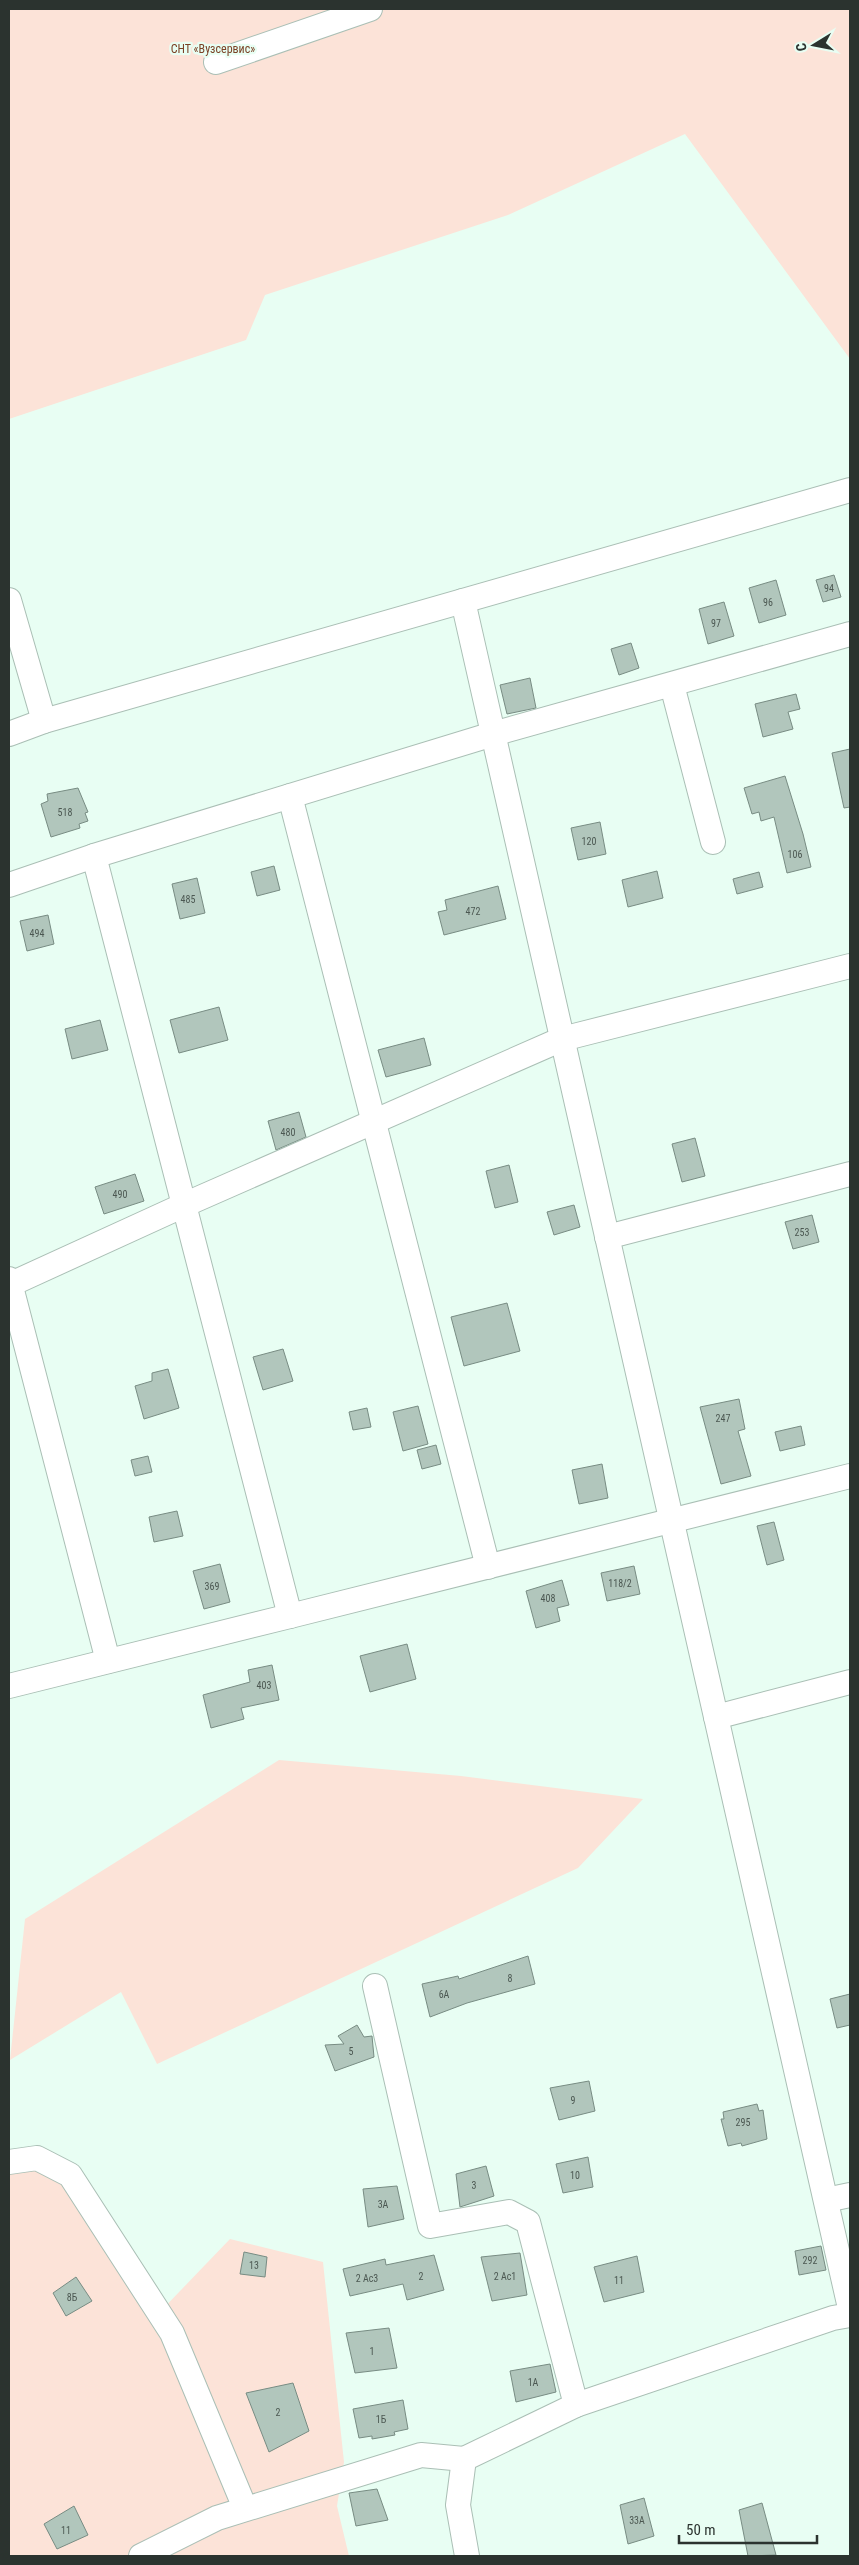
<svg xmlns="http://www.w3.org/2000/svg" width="859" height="2565" font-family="'Roboto Condensed',sans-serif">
	<rect width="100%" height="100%" fill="#e8fef3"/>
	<g fill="#fce3d8">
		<polygon points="9,9 850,9 850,359 685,134 508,215 265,295 246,340 9,419"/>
		<polygon points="279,1760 461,1776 643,1799 578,1868 157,2064 121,1992 10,2060 25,1919"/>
		<polygon points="20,2159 68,2183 156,2316 230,2239 323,2262 344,2462 337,2506 349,2556 9,2556 9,2164"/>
	</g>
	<g fill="#b1c6bc" stroke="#788c83">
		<polygon points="834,575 841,597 823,602 816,580"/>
		<polygon points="776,580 786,615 759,623 749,588"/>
		<polygon points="724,602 734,636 708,644 699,609"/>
		<polygon points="631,643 639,668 619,675 611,649"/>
		<polygon points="530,678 536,708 507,714 500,685"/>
		<polygon points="796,694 800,709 788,712 793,729 763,737 755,704"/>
		<polygon points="850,749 850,807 844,808 832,753"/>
		<polygon points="785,776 803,834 811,867 787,873 774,817 761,821 759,812 752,814 744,788"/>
		<polygon points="78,788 88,812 85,813 88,821 79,824 80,828 51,837 41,804 48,801 47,794"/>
		<polygon points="600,822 606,854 578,860 571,828"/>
		<polygon points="274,866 280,890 257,896 251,872"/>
		<polygon points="657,871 663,898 628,907 622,880"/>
		<polygon points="759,872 763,887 737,894 733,879"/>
		<polygon points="197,878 205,913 180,919 172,884"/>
		<polygon points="498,886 506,919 444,935 438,912 447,910 445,900"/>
		<polygon points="48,915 54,944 27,951 20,921"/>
		<polygon points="219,1007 228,1040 179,1053 170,1020"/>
		<polygon points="100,1020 108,1050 72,1059 65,1029"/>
		<polygon points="424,1038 431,1065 386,1077 378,1050"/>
		<polygon points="299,1112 306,1137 276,1150 268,1121"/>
		<polygon points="695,1138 705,1176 682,1182 672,1144"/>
		<polygon points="509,1165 518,1202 495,1208 486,1171"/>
		<polygon points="135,1174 144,1201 104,1214 95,1187"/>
		<polygon points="574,1205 580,1227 554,1235 547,1212"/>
		<polygon points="812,1215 819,1242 793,1249 785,1222"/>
		<polygon points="507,1303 520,1351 464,1366 451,1317"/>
		<polygon points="283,1349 293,1381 263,1390 253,1357"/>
		<polygon points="168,1369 179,1408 144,1419 135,1386 152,1381 152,1373"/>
		<polygon points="739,1399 745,1429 738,1431 751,1476 721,1484 700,1407"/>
		<polygon points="418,1406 428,1444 403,1451 393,1412"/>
		<polygon points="367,1408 371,1427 353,1430 349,1412"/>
		<polygon points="801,1426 805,1445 780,1451 775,1432"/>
		<polygon points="436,1445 441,1464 422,1469 417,1450"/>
		<polygon points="148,1456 152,1472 135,1476 131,1460"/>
		<polygon points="602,1464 608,1498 579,1504 572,1470"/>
		<polygon points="177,1511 183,1536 154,1542 149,1517"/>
		<polygon points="774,1522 784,1560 767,1565 757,1526"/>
		<polygon points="220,1564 230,1602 204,1609 193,1571"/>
		<polygon points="634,1566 640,1594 607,1601 601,1573"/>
		<polygon points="562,1580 569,1605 557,1608 560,1621 536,1628 526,1591"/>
		<polygon points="407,1644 416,1679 370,1692 360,1656"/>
		<polygon points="272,1665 279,1700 241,1708 244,1719 211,1728 203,1695 250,1682 248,1670"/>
		<polygon points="528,1956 535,1984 467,2003 430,2017 422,1984 458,1976 459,1979"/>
		<polygon points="850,1994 850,2025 837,2028 830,1999"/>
		<polygon points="357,2025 364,2037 372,2036 374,2057 335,2071 325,2045 344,2044 338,2036"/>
		<polygon points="589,2081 595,2111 559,2120 550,2088"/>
		<polygon points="757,2104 759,2111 763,2110 767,2139 742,2146 741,2143 728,2146 721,2119 724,2119 723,2112"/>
		<polygon points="588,2157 593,2187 563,2193 556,2164"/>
		<polygon points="486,2166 494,2196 460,2207 456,2174"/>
		<polygon points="397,2186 404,2219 368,2227 363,2189"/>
		<polygon points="821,2246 826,2270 799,2275 795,2251"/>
		<polygon points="244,2252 267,2257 265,2277 240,2274"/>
		<polygon points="520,2253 527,2295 492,2301 481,2257"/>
		<polygon points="434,2255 444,2290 407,2300 403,2284 350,2296 343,2269 385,2259 386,2265"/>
		<polygon points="637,2256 644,2292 604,2302 594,2267"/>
		<polygon points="76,2277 92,2301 66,2316 53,2293"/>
		<polygon points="389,2328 397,2368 355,2373 346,2333"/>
		<polygon points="550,2364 556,2392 516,2402 510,2371"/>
		<polygon points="293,2383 309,2431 269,2452 246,2393"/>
		<polygon points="403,2400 408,2429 394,2432 395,2435 372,2439 372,2436 359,2438 353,2409"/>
		<polygon points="377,2489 388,2520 356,2526 349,2493"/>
		<polygon points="644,2498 654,2536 628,2544 620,2505"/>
		<polygon points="762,2503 776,2555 748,2556 739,2510"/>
		<polygon points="74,2506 88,2535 57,2549 44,2524"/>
	</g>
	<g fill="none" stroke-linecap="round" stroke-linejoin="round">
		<g stroke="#aabfb5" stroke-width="26">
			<g id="minor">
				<polyline points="216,62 370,9"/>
				<polyline points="9,600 44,721"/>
				<polyline points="463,601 850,2308"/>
				<polyline points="850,634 493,734 94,856 290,1616 850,1476"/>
				<polyline points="672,685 713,842"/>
				<polyline points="9,734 44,721 850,490"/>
				<polyline points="290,796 488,1567"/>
				<polyline points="9,885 94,856"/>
				<polyline points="607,1237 850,1174"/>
				<polyline points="9,1279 108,1661"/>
				<polyline points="9,1285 184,1205 562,1039 850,966"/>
				<polyline points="9,1686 290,1616"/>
				<polyline points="716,1717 850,1682"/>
				<polyline points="375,1986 430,2226 509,2212 528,2222 576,2405"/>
				<polyline points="9,2162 37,2158 70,2175 172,2333 245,2508"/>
				<polyline points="826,2200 850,2195"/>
				<polyline points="141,2556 217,2518 421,2455 464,2459"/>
				<polyline points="467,2556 458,2505 464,2459 576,2405 833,2318 850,2315"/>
			</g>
		</g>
		<use href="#minor" stroke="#fff" stroke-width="24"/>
	</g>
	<g text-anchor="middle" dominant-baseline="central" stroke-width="4.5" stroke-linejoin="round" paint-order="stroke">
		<g font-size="10" fill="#4c5852">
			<text x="829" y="588">94</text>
			<text x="768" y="602">96</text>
			<text x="716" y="623">97</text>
			<text x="65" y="812">518</text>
			<text x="589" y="841">120</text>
			<text x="795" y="854">106</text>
			<text x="188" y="899">485</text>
			<text x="473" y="911">472</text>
			<text x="37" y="933">494</text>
			<text x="288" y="1132">480</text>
			<text x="120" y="1194">490</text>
			<text x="802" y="1232">253</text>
			<text x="723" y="1418">247</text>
			<text x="620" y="1583">118/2</text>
			<text x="212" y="1586">369</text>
			<text x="548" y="1598">408</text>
			<text x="264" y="1685">403</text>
			<text x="510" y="1978">8</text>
			<text x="444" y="1994">6А</text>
			<text x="351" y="2051">5</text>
			<text x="573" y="2100">9</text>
			<text x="743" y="2122">295</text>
			<text x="575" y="2175">10</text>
			<text x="474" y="2185">3</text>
			<text x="383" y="2204">3А</text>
			<text x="810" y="2260">292</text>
			<text x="254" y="2265">13</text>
			<text x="421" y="2276">2</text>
			<text x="505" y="2276">2 Ас1</text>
			<text x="367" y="2278">2 Ас3</text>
			<text x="619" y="2280">11</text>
			<text x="72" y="2297">8Б</text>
			<text x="372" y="2351">1</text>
			<text x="533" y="2382">1А</text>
			<text x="278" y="2412">2</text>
			<text x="381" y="2419">1Б</text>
			<text x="637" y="2520">33А</text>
			<text x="66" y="2530">11</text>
		</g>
		<g font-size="12" fill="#7b4226" stroke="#e8fef3">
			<text x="213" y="49">СНТ «Вузсервис»</text>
		</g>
	</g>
	<rect width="859" height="2565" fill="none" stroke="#2b332f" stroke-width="20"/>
	<g transform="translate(814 45) rotate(260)" stroke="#e8fef3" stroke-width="4" paint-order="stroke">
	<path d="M0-4L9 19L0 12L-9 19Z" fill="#2b332f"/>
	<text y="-8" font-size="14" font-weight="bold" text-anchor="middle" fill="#2b332f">С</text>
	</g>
	<path d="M679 2535v8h138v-8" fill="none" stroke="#2b332f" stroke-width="2.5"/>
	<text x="686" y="2535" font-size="15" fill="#2b332f" stroke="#e8fef3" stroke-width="4" paint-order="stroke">50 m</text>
</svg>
